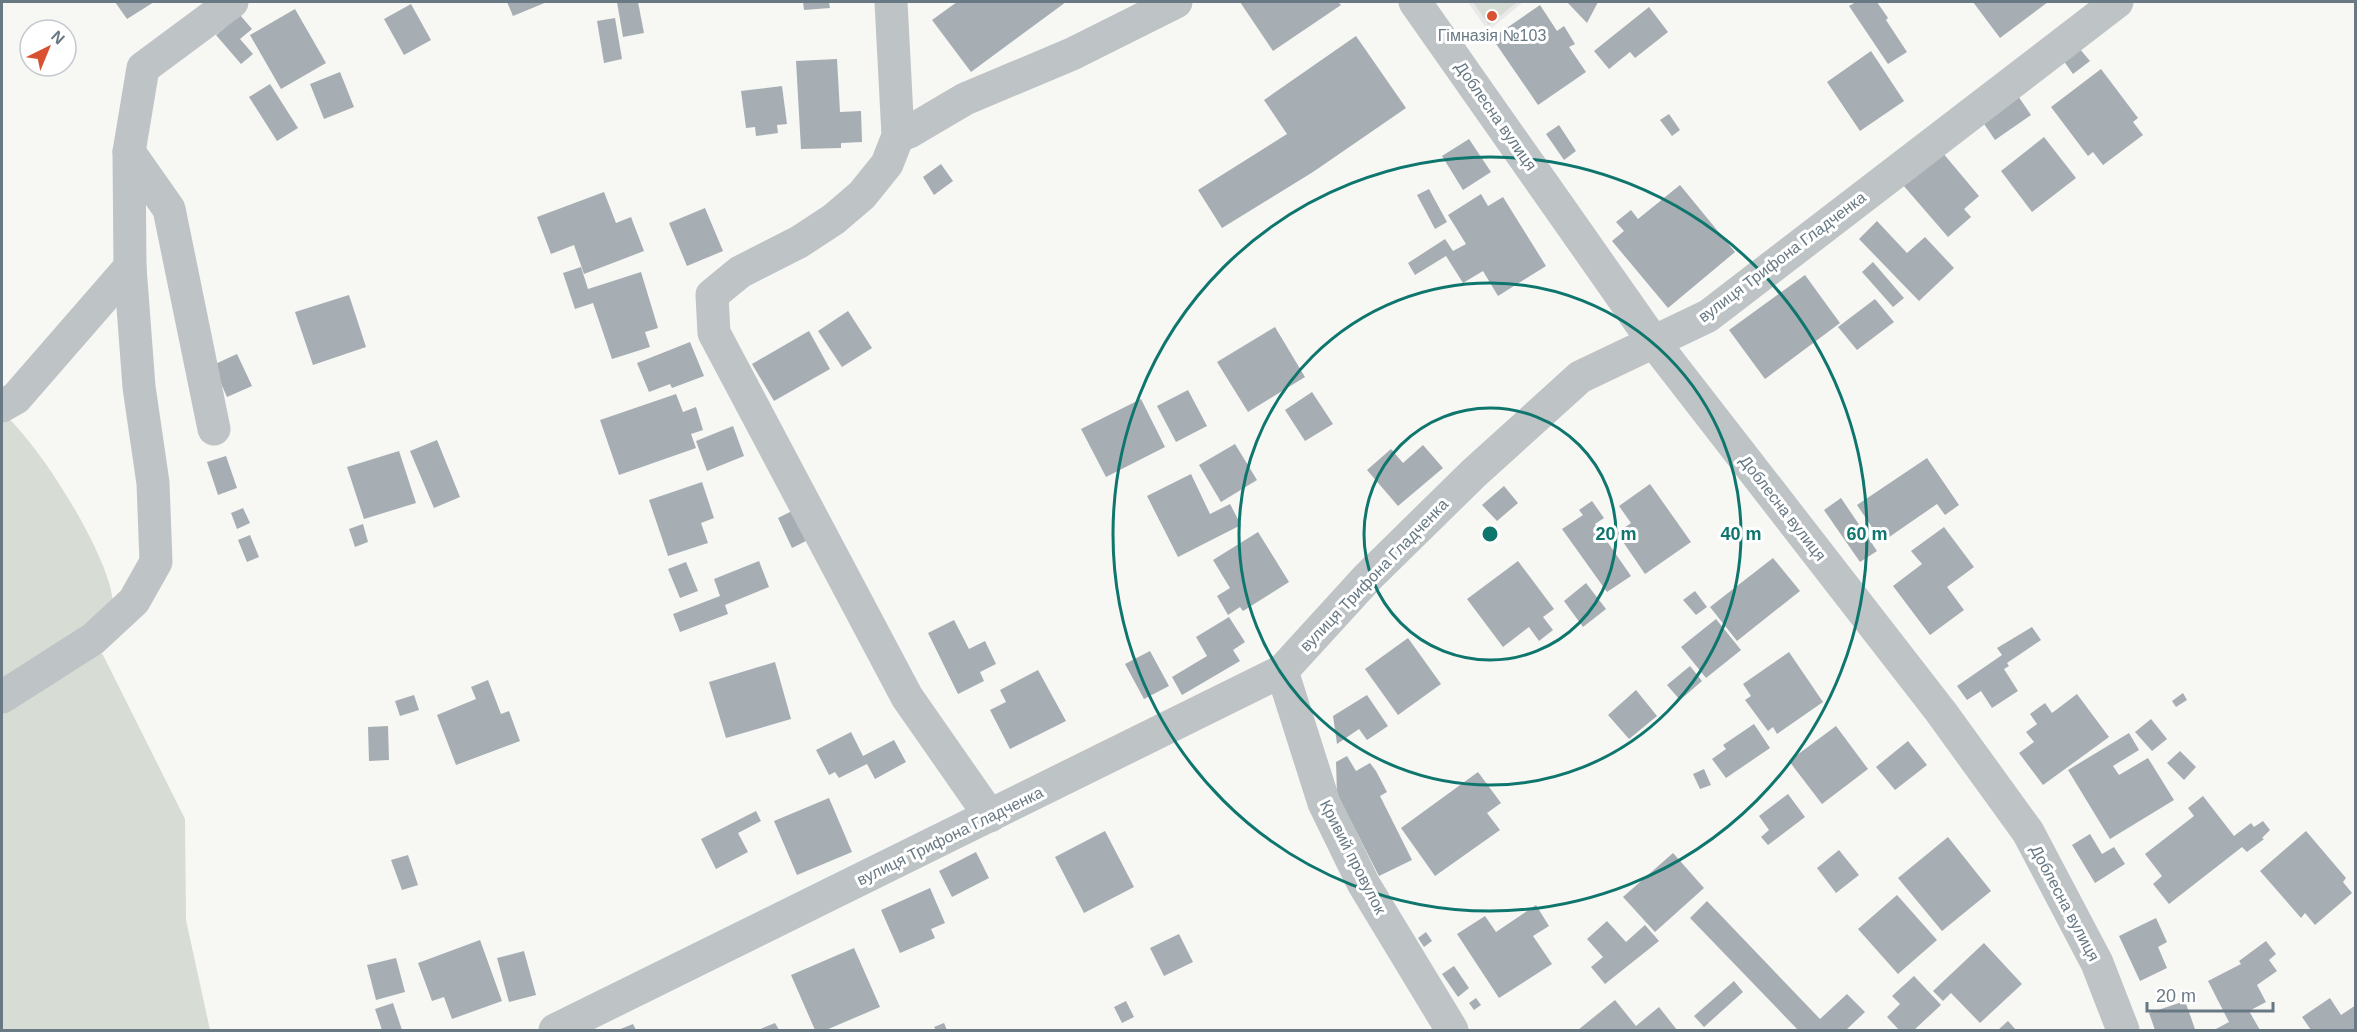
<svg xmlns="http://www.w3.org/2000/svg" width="2357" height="1032" font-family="Arial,sans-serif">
	<rect width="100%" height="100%" fill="#f7f7f4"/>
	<polygon fill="#e8e9e8" points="1468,2 1523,2 1488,31"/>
	<g fill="#d7dcd4">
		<polygon points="1473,2 1517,2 1489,25"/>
		<path d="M2 412C40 446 96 536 110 586 114 601 114 617 116 632L97 650 103 655 185 819 186 920 210 1030H2Z"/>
	</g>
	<g fill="#a6aeb4">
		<polygon points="115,2 154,2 127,19"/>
		<polygon points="507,2 547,2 513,16"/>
		<polygon points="617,2 638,2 644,33 623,37"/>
		<polygon points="803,2 829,2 830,8 804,10"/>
		<polygon points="957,2 1066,2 971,72 932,20"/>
		<polygon points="1240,2 1338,2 1341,5 1273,51"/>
		<polygon points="1567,2 1598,2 1587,23"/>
		<polygon points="1856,2 1877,2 1888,18 1886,20 1907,52 1888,64 1849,6"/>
		<polygon points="1973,2 2048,2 2000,38"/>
		<polygon points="411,4 431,40 404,55 384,19"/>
		<polygon points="1540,5 1557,31 1564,26 1575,44 1569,47 1586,72 1538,105 1492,38"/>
		<polygon points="1649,7 1668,32 1635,58 1630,52 1609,69 1594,51"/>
		<polygon points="295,9 326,63 281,89 250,35"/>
		<polygon points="240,15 252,29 240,39 253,54 241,64 216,35"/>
		<polygon points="615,18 622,59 604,63 597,21"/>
		<polygon points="1356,36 1406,108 1313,172 1222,228 1198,190 1287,134 1264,100"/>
		<polygon points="2079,48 2090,61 2073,74 2063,60"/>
		<polygon points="1871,51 1904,101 1860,131 1827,82"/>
		<polygon points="837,59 840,112 861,111 862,142 841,143 841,148 801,149 796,61"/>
		<polygon points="2101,69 2138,118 2133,122 2143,135 2103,165 2093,152 2088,156 2051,107"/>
		<polygon points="340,72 354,107 324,119 310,84"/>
		<polygon points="270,84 298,128 277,141 249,97"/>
		<polygon points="782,86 787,124 777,125 778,133 756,136 755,127 746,128 741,91"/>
		<polygon points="2016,93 2031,115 1995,140 1980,118"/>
		<polygon points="1669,114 1680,130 1672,136 1660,120"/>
		<polygon points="1559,125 1576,151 1564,160 1546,134"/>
		<polygon points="2044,137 2076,178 2032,212 2001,171"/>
		<polygon points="1469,139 1491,172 1463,190 1442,156"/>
		<polygon points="1942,152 1979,196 1964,209 1971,217 1948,237 1903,185"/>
		<polygon points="941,164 953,181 934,195 923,177"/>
		<polygon points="1680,185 1735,252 1668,308 1612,241 1624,231 1616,222 1631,210 1638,219"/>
		<polygon points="1429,189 1447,222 1435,229 1417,195"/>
		<polygon points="604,192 616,223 631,217 644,251 584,274 574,245 551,254 537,217"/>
		<polygon points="1481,194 1488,206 1503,197 1546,266 1498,296 1483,271 1463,283 1446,256 1415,275 1408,263 1445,239 1453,251 1466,244 1448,215"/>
		<polygon points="705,208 723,251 687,266 669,223"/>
		<polygon points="1877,221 1907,253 1925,237 1954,268 1919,301 1859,239"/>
		<polygon points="1873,262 1904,298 1893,307 1862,272"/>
		<polygon points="581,267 588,289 641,272 658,328 645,332 650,347 612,359 593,303 575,309 563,273"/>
		<polygon points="1805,275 1840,323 1765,379 1729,330"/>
		<polygon points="349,295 366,347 313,365 295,312"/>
		<polygon points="1875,299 1894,322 1857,350 1838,327"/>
		<polygon points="848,311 872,348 842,367 818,331"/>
		<polygon points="1275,327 1305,377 1248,412 1217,362"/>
		<polygon points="809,331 830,369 774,401 752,364"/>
		<polygon points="690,342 704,376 672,388 670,384 649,392 637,363"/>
		<polygon points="237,354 252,386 227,397 213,365"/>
		<polygon points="1188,390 1207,426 1176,442 1157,406"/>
		<polygon points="1312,392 1333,424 1305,441 1285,410"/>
		<polygon points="676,394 683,412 696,407 703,430 691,434 696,448 619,475 600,420"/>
		<polygon points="1141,399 1165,447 1106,477 1081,429"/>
		<polygon points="733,426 744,456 707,471 696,441"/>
		<polygon points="437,440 460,497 434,508 410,451"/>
		<polygon points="1235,444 1257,480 1221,502 1199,465"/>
		<polygon points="1423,445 1443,468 1398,506 1367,470 1391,449 1403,463"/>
		<polygon points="399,451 416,503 364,519 347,467"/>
		<polygon points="226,456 237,488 218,495 207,462"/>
		<polygon points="1927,458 1959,505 1945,515 1937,504 1882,542 1857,505"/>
		<polygon points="1191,474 1210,514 1230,504 1241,525 1178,557 1147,496"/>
		<polygon points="702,482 714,518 701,523 708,543 668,556 649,500"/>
		<polygon points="1650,484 1691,542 1645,574 1617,533 1631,523 1619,506"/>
		<polygon points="1504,486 1518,503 1497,521 1482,505"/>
		<polygon points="1841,498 1877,551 1860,562 1824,510"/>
		<polygon points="1592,501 1604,518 1595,524 1631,576 1607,592 1562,529 1583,515 1579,510"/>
		<polygon points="243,508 250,523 237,529 231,513"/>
		<polygon points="794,510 810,539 792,548 778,518"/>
		<polygon points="363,524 368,542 355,547 349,529"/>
		<polygon points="1944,527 1974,567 1947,587 1964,610 1930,635 1893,586 1922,564 1911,551"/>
		<polygon points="1258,532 1289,582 1243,611 1240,607 1228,615 1217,596 1230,588 1213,560"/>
		<polygon points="250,535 259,557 247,562 238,540"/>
		<polygon points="1773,558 1800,591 1737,641 1710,607"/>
		<polygon points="759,561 769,587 725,605 728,614 680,632 673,614 720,596 714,579"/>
		<polygon points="1518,561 1554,609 1543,617 1553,630 1539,641 1529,627 1503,647 1467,599"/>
		<polygon points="686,562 698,591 680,598 668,569"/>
		<polygon points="1586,583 1606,609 1583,627 1564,601"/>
		<polygon points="1695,591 1707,607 1696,615 1683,600"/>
		<polygon points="1229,617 1245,642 1233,650 1240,661 1182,695 1172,677 1207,656 1196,637"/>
		<polygon points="1716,619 1741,650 1706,678 1681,647"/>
		<polygon points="954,620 969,649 985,641 996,664 980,672 984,681 958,694 928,633"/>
		<polygon points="2032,627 2041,640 2007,663 2009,666 2004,669 2018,691 1992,708 1981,691 1967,700 1957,686 2002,655 1997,648"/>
		<polygon points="1408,638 1441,684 1398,715 1365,669"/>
		<polygon points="1150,651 1169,686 1144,699 1125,664"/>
		<polygon points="1789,652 1823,702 1777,734 1773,727 1768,731 1745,700 1751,696 1743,684"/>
		<polygon points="775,662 791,719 726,738 709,682"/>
		<polygon points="1690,666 1702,681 1680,700 1667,685"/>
		<polygon points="1038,670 1066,721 1010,749 990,710 1006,702 1000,690"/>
		<polygon points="488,680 501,714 509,711 520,741 456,765 437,715 476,699 471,687"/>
		<polygon points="1636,690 1657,716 1629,739 1608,715"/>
		<polygon points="2183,693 2187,700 2176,707 2172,701"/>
		<polygon points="2077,694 2109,737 2043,785 2019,753 2034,742 2026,732 2037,724 2030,714 2045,703 2052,713"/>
		<polygon points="414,695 419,710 400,716 395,701"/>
		<polygon points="1367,695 1388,726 1367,740 1359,729 1337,744 1333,716"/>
		<polygon points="2151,719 2167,739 2152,751 2135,732"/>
		<polygon points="1754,724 1770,748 1726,778 1712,759 1726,749 1723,745"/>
		<polygon points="388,726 389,760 369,761 368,727"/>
		<polygon points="1836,726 1868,769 1822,804 1789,761"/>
		<polygon points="851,732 863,756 894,740 906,762 875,779 867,764 839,778 835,772 829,775 816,750"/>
		<polygon points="2129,733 2139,750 2113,766 2119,775 2148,758 2174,800 2110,839 2068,770"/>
		<polygon points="1908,741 1927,765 1895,790 1876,767"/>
		<polygon points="2180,751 2196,767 2184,780 2167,763"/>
		<polygon points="1347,756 1356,771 1370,763 1376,771 1387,792 1380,796 1412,860 1379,876 1337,794 1336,762"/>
		<polygon points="1704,769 1711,785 1700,789 1693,774"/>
		<polygon points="1478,772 1501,803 1487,813 1500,830 1435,876 1401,828"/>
		<polygon points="1788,794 1805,817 1768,845 1761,837 1769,830 1759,816"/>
		<polygon points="2203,796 2234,836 2251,823 2254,827 2263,821 2270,830 2262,838 2264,839 2247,852 2242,847 2169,904 2153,884 2162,876 2145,854 2194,816 2188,808"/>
		<polygon points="829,798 852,852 797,875 774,821"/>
		<polygon points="756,811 761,821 738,833 748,852 716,869 701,839"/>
		<polygon points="1105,831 1134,887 1084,913 1055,857"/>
		<polygon points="2306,831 2346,878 2343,882 2352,893 2315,925 2305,913 2301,918 2260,871"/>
		<polygon points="2090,834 2102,854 2114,847 2125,864 2095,883 2072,845"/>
		<polygon points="1948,837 1991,891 1942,931 1898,878"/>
		<polygon points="1839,850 1859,875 1836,893 1817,868"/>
		<polygon points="976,852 989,878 952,897 939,871"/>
		<polygon points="1673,853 1704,888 1655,932 1623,897"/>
		<polygon points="408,855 418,885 402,890 391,860"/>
		<polygon points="930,888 945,923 931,929 935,938 900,953 881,910"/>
		<polygon points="1897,895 1937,940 1898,974 1858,929"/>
		<polygon points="1707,901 1820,1019 1847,994 1865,1012 1846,1030 1798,1030 1690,918"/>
		<polygon points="1536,905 1549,926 1533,936 1552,964 1499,998 1457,934 1485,916 1496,932"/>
		<polygon points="2156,918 2167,942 2158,947 2167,968 2140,981 2119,936"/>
		<polygon points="1607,921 1626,942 1645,925 1659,941 1605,984 1591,967 1603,957 1587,939"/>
		<polygon points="1426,932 1432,941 1424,947 1418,938"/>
		<polygon points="1179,934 1193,962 1164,976 1150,948"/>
		<polygon points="480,940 502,1001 452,1019 444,997 432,1001 418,963"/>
		<polygon points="2266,941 2276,954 2269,960 2277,971 2257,985 2266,1002 2249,1011 2260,1030 2214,1030 2229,1022 2208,981 2241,964 2239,961"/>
		<polygon points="1984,943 2022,984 1980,1023 1951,993 1943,1001 1933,991"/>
		<polygon points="854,948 880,1007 826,1030 815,1030 791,975"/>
		<polygon points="524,951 536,995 509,1002 497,958"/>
		<polygon points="396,958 405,992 376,1000 367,965"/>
		<polygon points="1454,966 1469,988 1458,997 1442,974"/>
		<polygon points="1914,976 1941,1005 1914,1030 1899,1030 1887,1017 1900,1004 1892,996"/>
		<polygon points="1734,981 1743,992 1704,1027 1694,1016"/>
		<polygon points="1476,998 1481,1005 1474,1010 1469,1003"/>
		<polygon points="2330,998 2341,1015 2356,1005 2356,1030 2311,1030 2302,1017"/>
		<polygon points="1615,1000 1636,1026 1659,1007 1677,1030 1578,1030"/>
		<polygon points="1126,1001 1134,1017 1122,1023 1114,1007"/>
		<polygon points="2185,1001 2195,1029 2155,1030 2149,1013"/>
		<polygon points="393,1003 402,1030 382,1030 375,1009"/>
		<polygon points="2008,1021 2016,1030 1998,1030"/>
		<polygon points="775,1023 779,1030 758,1030"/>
		<polygon points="944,1023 947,1030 936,1030 934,1027"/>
		<polygon points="633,1024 636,1030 618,1030"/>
	</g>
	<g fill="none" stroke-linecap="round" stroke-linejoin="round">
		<g stroke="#bec3c6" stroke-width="33">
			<polyline points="891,2 898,136 887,164 862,195 834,219 799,242 740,272 712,295 714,333 907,697 990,816"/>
			<polyline points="1415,2 1653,341 1941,712 2028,832 2097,963 2123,1030"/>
			<polyline points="898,136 909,132 965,99 1072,54 1176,2"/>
			<polyline points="2,406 16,398 130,267"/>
			<polyline points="214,429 169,209 129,152 143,68 232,2"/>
			<polyline points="1282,671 1324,803 1363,883 1452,1030"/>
			<polyline points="2,697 93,639 134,601 156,562 153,483 139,387 130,267 129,152"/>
			<polyline points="555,1030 1282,671 1368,577 1474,473 1580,377 1708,316 2117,2"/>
		</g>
	</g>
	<g fill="none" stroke="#0f766e" stroke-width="3">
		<circle cx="1490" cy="534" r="126"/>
		<circle cx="1490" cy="534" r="251"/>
		<circle cx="1490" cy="534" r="377"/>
	</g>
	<circle fill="#d95133" stroke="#fff" stroke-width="2" cx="1492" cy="16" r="6"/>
	<g text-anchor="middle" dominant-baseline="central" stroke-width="6" stroke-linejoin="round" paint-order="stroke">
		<g font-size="16" fill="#687984" stroke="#fff">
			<text x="1492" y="35">Гімназія №103</text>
		</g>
		<g font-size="16" fill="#687984" stroke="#fff">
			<text transform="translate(1496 116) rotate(55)">Доблесна вулиця</text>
			<text transform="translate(1782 257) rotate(-37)">вулиця Трифона Гладченка</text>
			<text transform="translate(1783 508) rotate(52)">Доблесна вулиця</text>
			<text transform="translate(1374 575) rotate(-46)">вулиця Трифона Гладченка</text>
			<text transform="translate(950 836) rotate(-26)">вулиця Трифона Гладченка</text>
			<text transform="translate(1353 857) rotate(63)">Кривий провулок</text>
			<text transform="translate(2065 903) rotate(62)">Доблесна вулиця</text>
		</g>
	</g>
	<circle cx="1490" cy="534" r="9" fill="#0f766e" stroke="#fff" stroke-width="3"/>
	<g font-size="18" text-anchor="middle" font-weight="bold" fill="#0f766e" stroke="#fff" stroke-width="6" stroke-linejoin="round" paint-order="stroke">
		<text x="1616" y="540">20 m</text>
		<text x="1741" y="540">40 m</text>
		<text x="1867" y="540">60 m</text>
	</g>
	<rect width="2357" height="1032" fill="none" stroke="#687984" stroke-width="6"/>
	<g transform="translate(48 48) rotate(43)"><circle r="28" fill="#ffffff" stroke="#c3c9ce" stroke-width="1.5"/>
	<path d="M0-4.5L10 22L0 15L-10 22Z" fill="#d95133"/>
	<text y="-9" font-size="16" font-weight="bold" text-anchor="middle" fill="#687984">N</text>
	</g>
	<path d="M2147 1002v9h126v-9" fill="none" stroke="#687984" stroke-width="3"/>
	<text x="2156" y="1002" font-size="18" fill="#687984" stroke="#ffffff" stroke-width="4.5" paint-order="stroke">20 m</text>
</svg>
